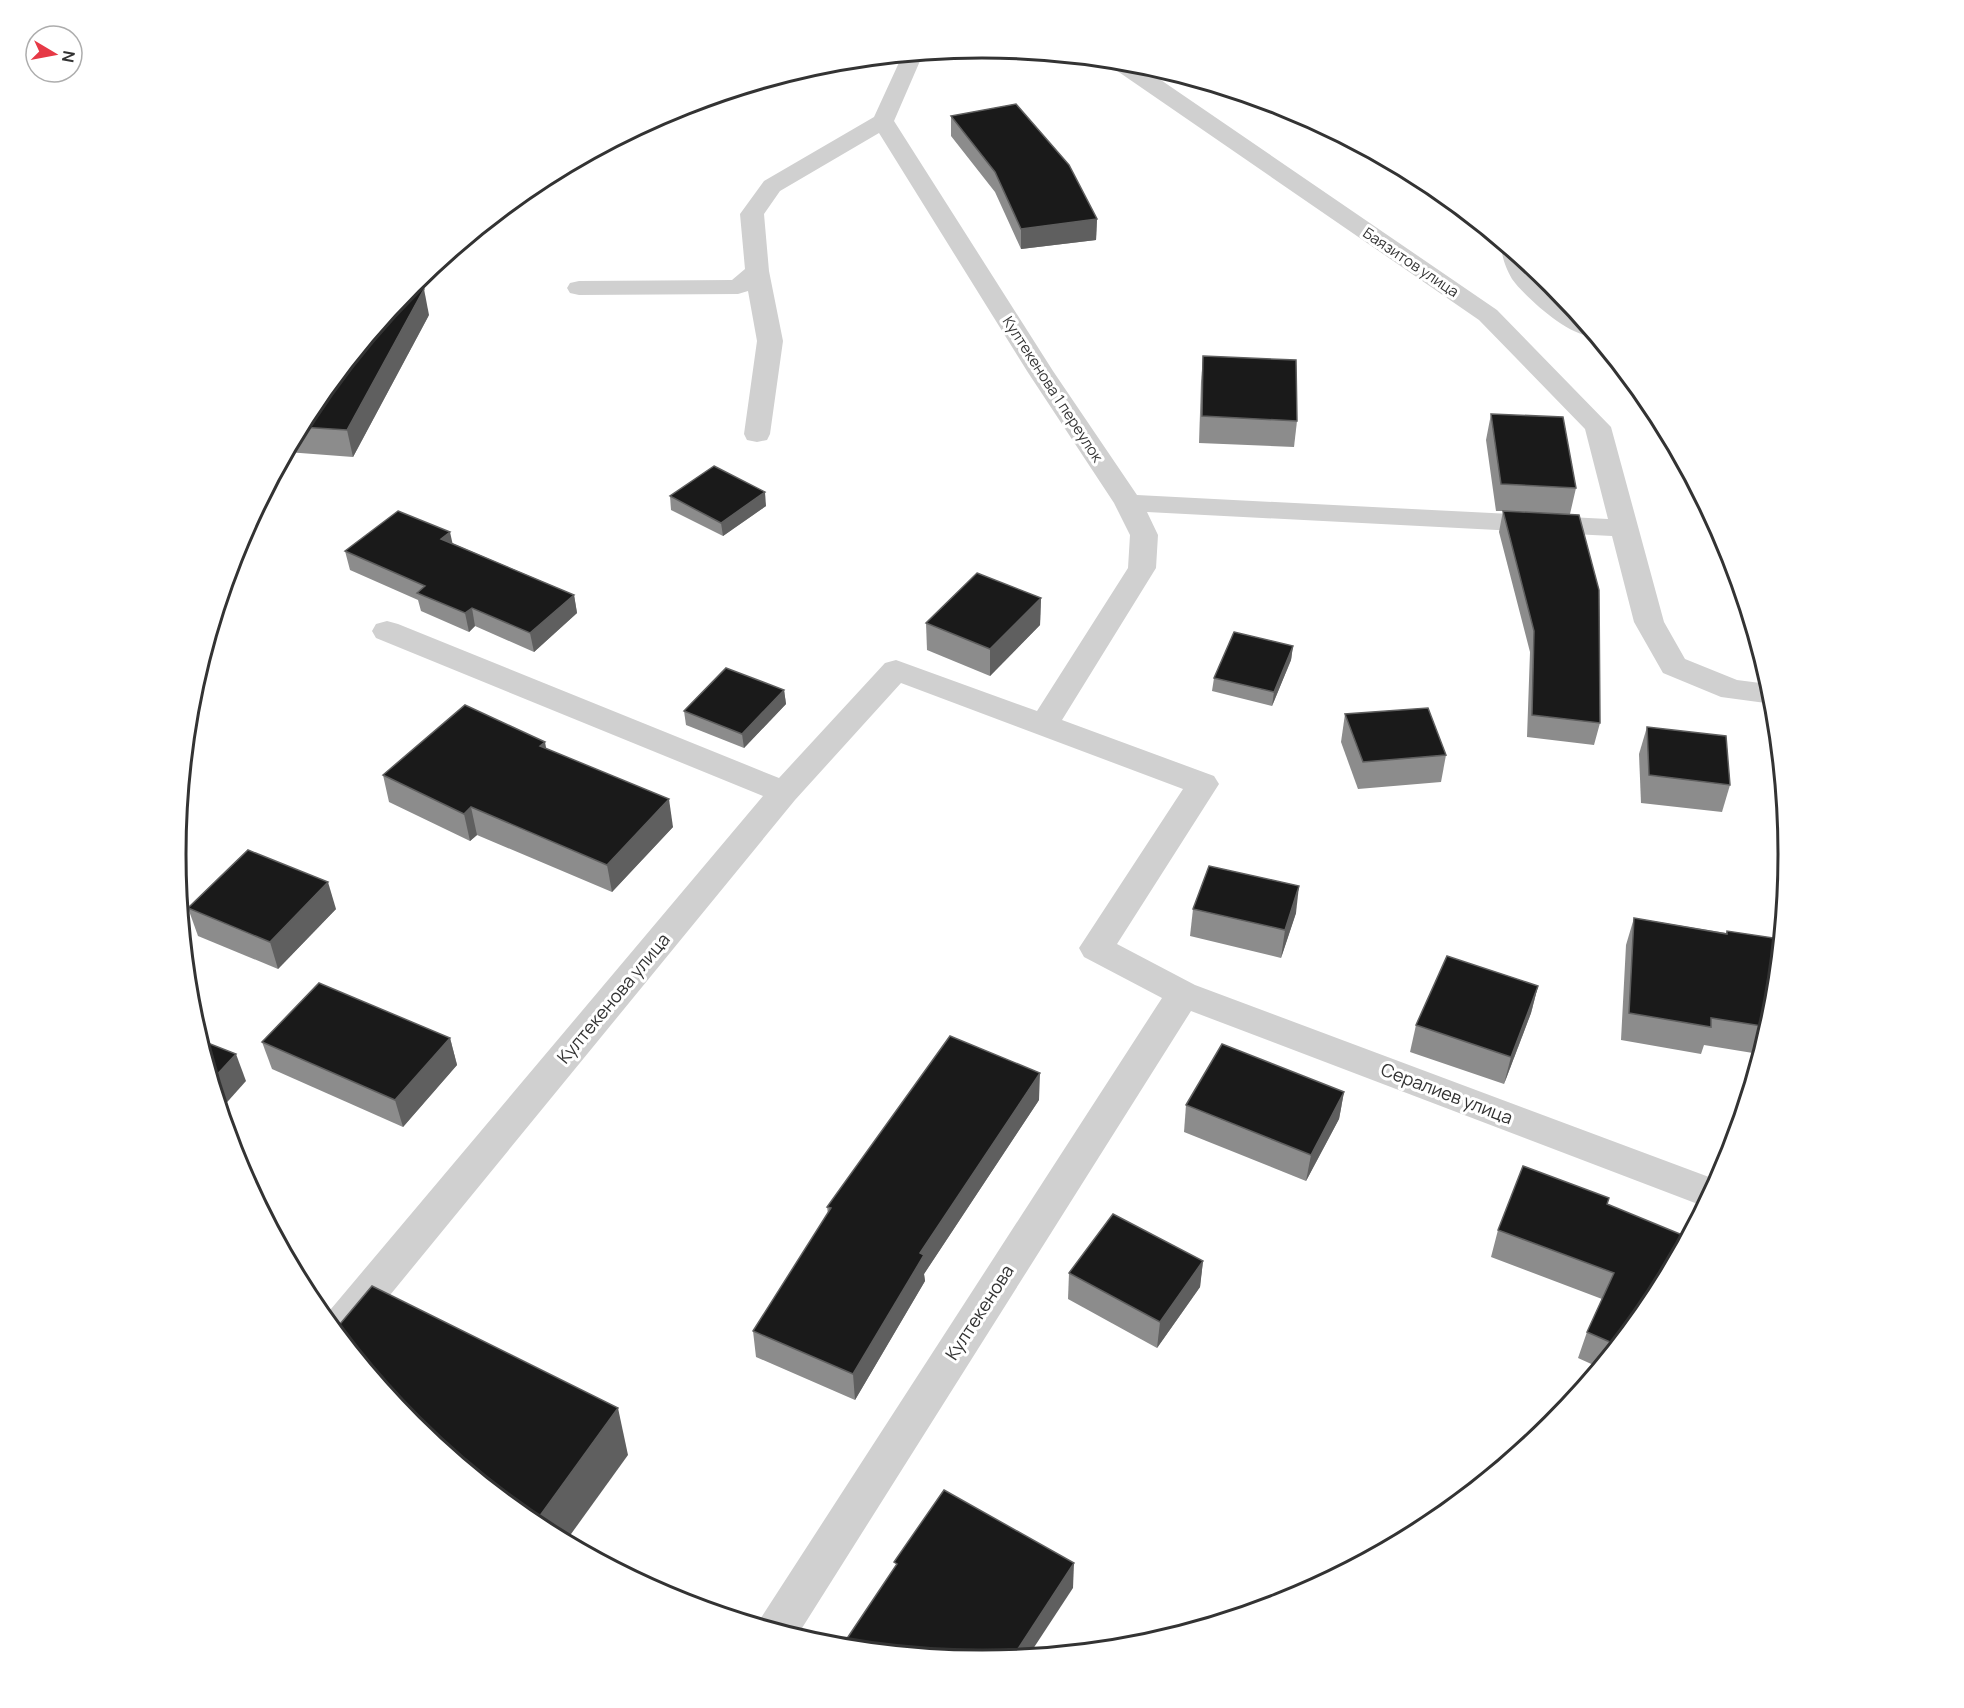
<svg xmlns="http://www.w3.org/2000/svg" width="1964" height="1708" font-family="Manrope,sans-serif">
	<rect width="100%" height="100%" fill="#fff"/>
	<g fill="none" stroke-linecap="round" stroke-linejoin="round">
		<g fill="#d0d0d0" fill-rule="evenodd">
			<path d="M923 54 894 121 1053 371 1137 495 1608 519 1585 429 1479 320 1110 66 1108 60 1136 63 1497 310 1611 427 1664 622 1685 659 1737 680 1768 684 1773 704 1721 697 1663 673 1634 622 1612 536 1147 512 1158 535 1156 568 1062 720 1214 776 1219 784 1117 944 1195 985 1717 1180 1703 1206 1191 1011 797 1636 757 1624 1162 998 1084 957 1079 948 1183 789 901 683 795 800 359 1333C338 1340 339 1335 326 1319L331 1309 763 796 376 638 372 631 376 624 387 621 398 624 779 778 885 663 896 660 1037 711 1128 568 1130 535 1114 503 1027 371 879 133 780 191 764 214 769 271 783 341 770 434 767 440 757 442 747 440 744 434 757 341 748 291 738 294 579 295 570 293 567 288 570 283 579 281 732 280 745 269 740 214 764 181 874 117 902 56Z"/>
			<path d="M1507 247 1530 266 1541 282 1569 305 1594 335C1573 341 1524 296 1512 279 1507 270 1504 263 1502 253Z"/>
		</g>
	</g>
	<g fill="#8c8c8c">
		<polygon points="951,116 1097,219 1096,240 1021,249 995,192 951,136"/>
		<polygon points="429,315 353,457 287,452 312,406"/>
		<polygon points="1203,356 1297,421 1294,447 1199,443 1201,382"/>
		<polygon points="1491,414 1576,488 1570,514 1600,723 1594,745 1527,737 1530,652 1499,532 1503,511 1496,511 1486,440"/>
		<polygon points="670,496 766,506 723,536 671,510"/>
		<polygon points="452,543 574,595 577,613 534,652 475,626 469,632 421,611 418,600 350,570 345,551"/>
		<polygon points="1041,598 1040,625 990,676 927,650 926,623"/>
		<polygon points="1293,646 1291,660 1272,706 1212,691 1214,678"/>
		<polygon points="784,690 786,704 744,748 686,725 684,711"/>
		<polygon points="1345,714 1446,755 1441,782 1358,789 1341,742"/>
		<polygon points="1647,727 1730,785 1722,812 1641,803 1639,754"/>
		<polygon points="546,749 673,827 612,892 477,835 470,841 389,802 383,775"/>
		<polygon points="188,908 336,909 278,969 198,936"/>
		<polygon points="1193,909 1296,913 1281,958 1190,936"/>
		<polygon points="1634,918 1726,933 1727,931 1772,1012 1759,1054 1704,1045 1701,1054 1621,1040 1626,945"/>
		<polygon points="1538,986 1531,1013 1504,1084 1410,1052 1416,1025"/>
		<polygon points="450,1038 457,1065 403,1127 272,1069 262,1042"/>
		<polygon points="1344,1092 1339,1119 1306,1181 1184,1132 1186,1105"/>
		<polygon points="1039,1100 924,1274 925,1281 855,1400 756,1357 753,1331 828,1214 827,1207"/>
		<polygon points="1607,1204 1652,1302 1598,1367 1578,1358 1587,1332 1602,1299 1491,1257 1498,1230"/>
		<polygon points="1203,1261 1200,1287 1157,1348 1068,1299 1069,1273"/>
	</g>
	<g fill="#5f5f5f">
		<polygon points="1097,219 1096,240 1021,249 1021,229"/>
		<polygon points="424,289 429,315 353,457 347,430"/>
		<polygon points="765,492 766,506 723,536 721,523"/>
		<polygon points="450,532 454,550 441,539"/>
		<polygon points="574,595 577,613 534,652 530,633"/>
		<polygon points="1041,598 1040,625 990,676 990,649"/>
		<polygon points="472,608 475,626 469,632 465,613"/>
		<polygon points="1293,646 1291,660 1272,706 1274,692"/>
		<polygon points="784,690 786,704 744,748 742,734"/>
		<polygon points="545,742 550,769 540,746"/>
		<polygon points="669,799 673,827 612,892 607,865"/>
		<polygon points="471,807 477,835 470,841 464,814"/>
		<polygon points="328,882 336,909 278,969 270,942"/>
		<polygon points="1299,886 1296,913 1281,958 1285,930"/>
		<polygon points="1538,986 1531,1013 1504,1084 1511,1057"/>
		<polygon points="450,1038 457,1065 403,1127 395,1100"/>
		<polygon points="236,1054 246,1081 221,1109 212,1080"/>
		<polygon points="1040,1073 1039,1100 924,1274 925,1281 855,1400 853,1374 920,1253"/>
		<polygon points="1344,1092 1339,1119 1306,1181 1311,1155"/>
		<polygon points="1203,1261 1200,1287 1157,1348 1160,1322"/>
		<polygon points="618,1408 628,1455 566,1541 534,1524"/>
		<polygon points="1074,1563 1073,1588 1029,1655 1014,1657 1014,1655"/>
	</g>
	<g fill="#1a1a1a" stroke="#5f5f5f" stroke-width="1.5">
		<polygon points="1016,104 1069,165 1097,219 1021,229 995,172 951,116"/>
		<polygon points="414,282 424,289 347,430 301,427 312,406"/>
		<polygon points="1203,356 1296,360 1297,421 1202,416"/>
		<polygon points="1491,414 1563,417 1576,488 1501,484"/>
		<polygon points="714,466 765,492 721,523 670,496"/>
		<polygon points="398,511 450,532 441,539 574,595 530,633 472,608 465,613 417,593 425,586 345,551"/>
		<polygon points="1503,511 1579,515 1599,590 1600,723 1532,715 1534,631"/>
		<polygon points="977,573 1041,598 990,649 926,623"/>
		<polygon points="1234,632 1293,646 1274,692 1214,678"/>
		<polygon points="726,668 784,690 742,734 684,711"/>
		<polygon points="465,705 545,742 540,746 669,799 607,865 471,807 464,814 383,775"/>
		<polygon points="1428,708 1446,755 1363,762 1345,714"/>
		<polygon points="1647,727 1726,736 1730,785 1649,775"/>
		<polygon points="248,850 328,882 270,942 188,908"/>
		<polygon points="1209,866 1299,886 1285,930 1193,909"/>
		<polygon points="1634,918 1727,934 1727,931 1780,939 1772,1012 1768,1027 1711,1018 1711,1027 1629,1013"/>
		<polygon points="1447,956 1538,986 1511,1057 1416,1025"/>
		<polygon points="319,983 450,1038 395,1100 262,1042"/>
		<polygon points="950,1036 1040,1073 920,1253 924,1255 853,1374 753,1331 831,1208 827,1207"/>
		<polygon points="200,1040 236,1054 212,1080"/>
		<polygon points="1222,1044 1344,1092 1311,1155 1186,1105"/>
		<polygon points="1523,1166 1609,1198 1607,1204 1687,1237 1652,1302 1617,1345 1587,1332 1614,1273 1498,1230"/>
		<polygon points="1113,1214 1203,1261 1160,1322 1069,1273"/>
		<polygon points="372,1286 618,1408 534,1524 412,1424 335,1330"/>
		<polygon points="944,1490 1074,1563 1014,1655 1017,1657 982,1660 842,1646 897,1564 894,1562"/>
	</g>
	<g text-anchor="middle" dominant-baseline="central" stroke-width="6" stroke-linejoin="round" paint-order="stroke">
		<g font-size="15" fill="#333" stroke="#fff">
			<text transform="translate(1411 262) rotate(34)">Баязитов улица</text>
			<text transform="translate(1053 389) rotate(57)">Култекенова 1 переулок</text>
		</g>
		<g font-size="18" fill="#333" stroke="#fff">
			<text transform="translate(613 998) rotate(-50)">Култекенова улица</text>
			<text transform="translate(1447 1093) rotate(21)">Сералиев улица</text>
			<text transform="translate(979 1312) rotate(-57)">Култекенова</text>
		</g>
	</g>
	<path d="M0 0H1964V1708H0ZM186 854a796 796 0 1 1 1592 0a796 796 0 1 1-1592 0Z" fill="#fff" fill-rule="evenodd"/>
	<path fill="none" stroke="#333" stroke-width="3" d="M186 854a796 796 0 1 1 1592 0a796 796 0 1 1-1592 0Z"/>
	<g transform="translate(54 54) rotate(100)"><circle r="28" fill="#ffffff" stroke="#adadad" stroke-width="1.5"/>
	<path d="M0-4.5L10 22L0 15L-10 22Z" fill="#e63946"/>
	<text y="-9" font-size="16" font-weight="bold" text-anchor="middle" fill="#333333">N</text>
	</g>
</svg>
